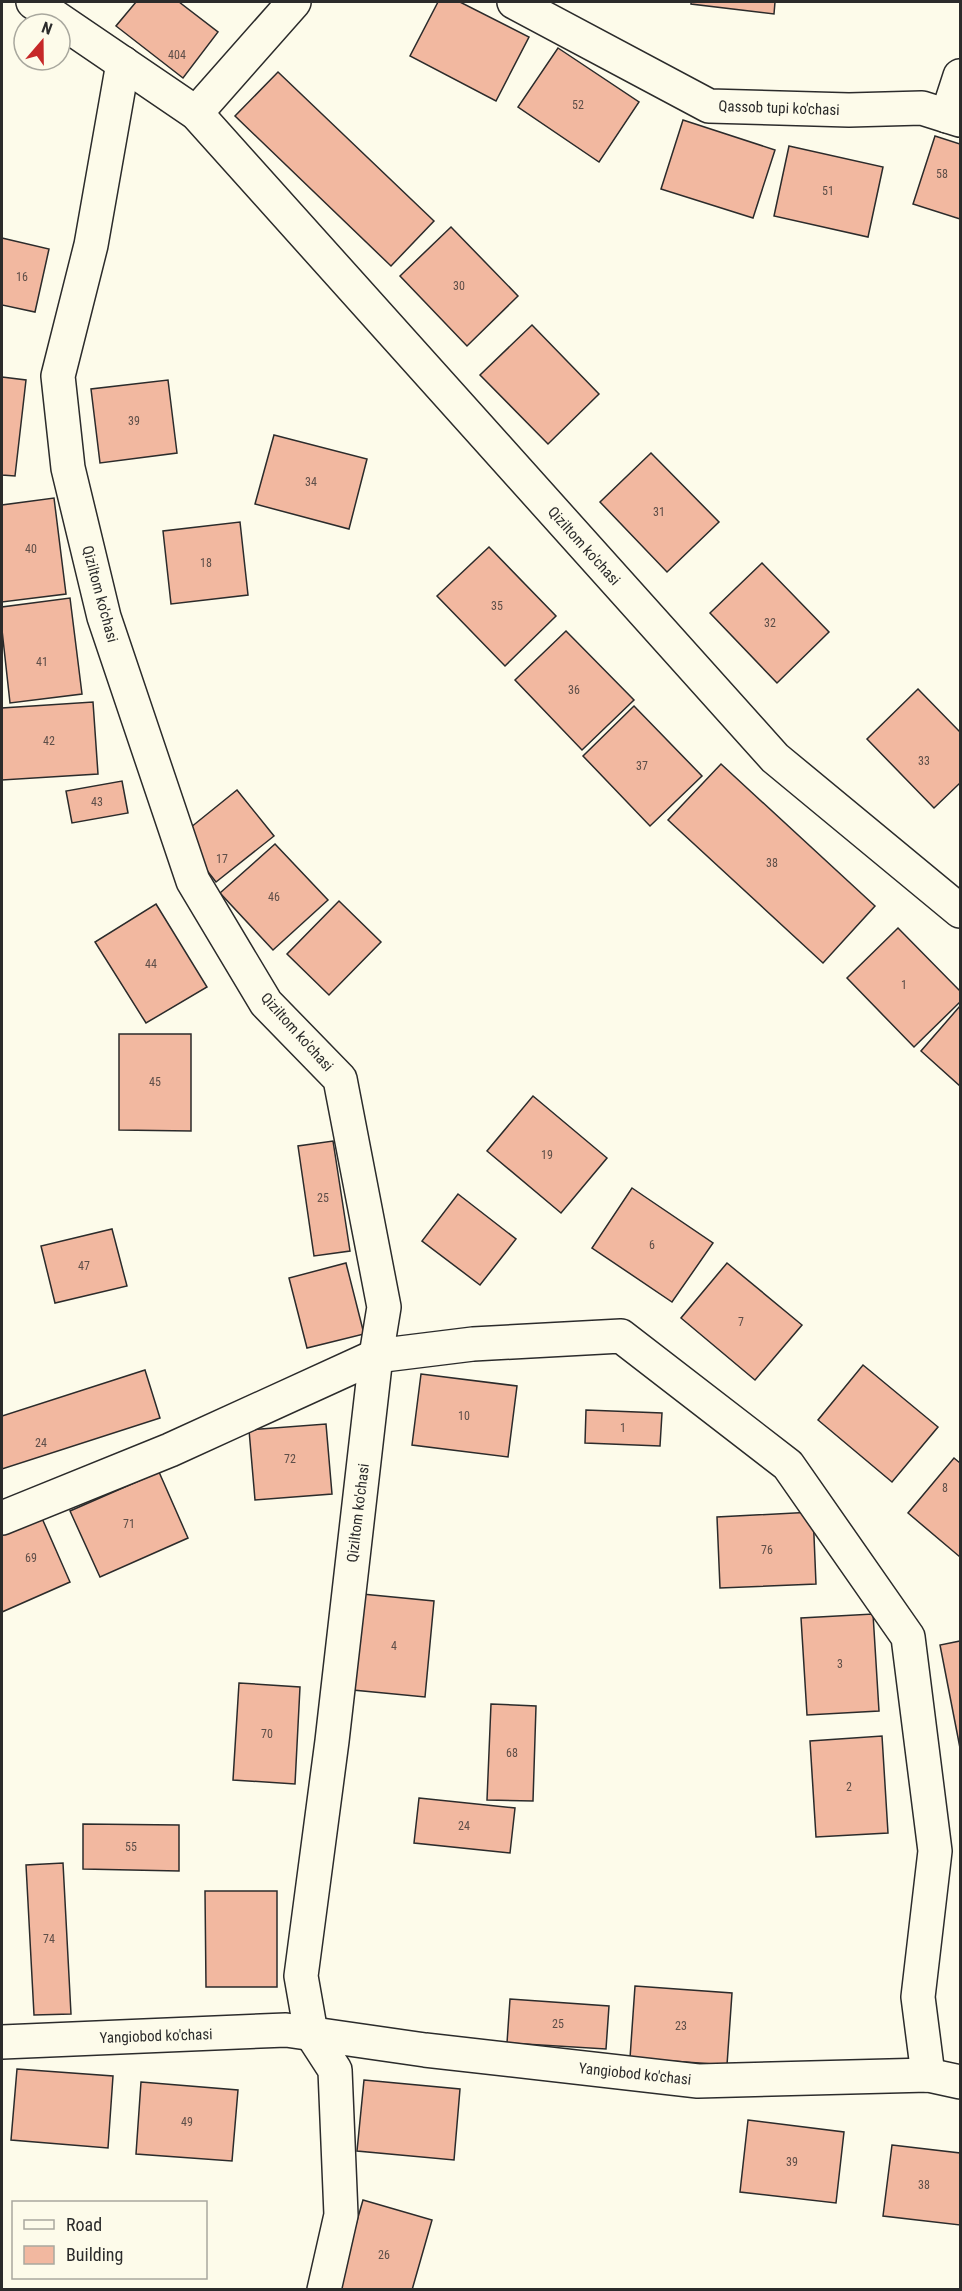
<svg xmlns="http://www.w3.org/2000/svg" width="962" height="2291" font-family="'Roboto Condensed',sans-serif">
	<rect width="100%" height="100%" fill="#fdfbea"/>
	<g fill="#f2b8a0" stroke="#2b2b2b" stroke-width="1.5">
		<polygon points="136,2 179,2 218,32 183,78 116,26"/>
		<polygon points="438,2 460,2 529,37 496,101 410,56"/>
		<polygon points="691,2 775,2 774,14 691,4"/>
		<polygon points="558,48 639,102 599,162 518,107"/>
		<polygon points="278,72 434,221 391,266 235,116"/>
		<polygon points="683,120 775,150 753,218 661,189"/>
		<polygon points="935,136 960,144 960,219 913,204"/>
		<polygon points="789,146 883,167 868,237 774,216"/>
		<polygon points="451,227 518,296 467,346 400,276"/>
		<polygon points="2,238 49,249 35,312 2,305"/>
		<polygon points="532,325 599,394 548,444 480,375"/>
		<polygon points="2,377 26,380 15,476 2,475"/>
		<polygon points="168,380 177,453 100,463 91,389"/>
		<polygon points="274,435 367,459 349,529 255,504"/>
		<polygon points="651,453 719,522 667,572 600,502"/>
		<polygon points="54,498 66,594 2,602 2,505"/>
		<polygon points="240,522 248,595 171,604 163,531"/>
		<polygon points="489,547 556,616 505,666 437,596"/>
		<polygon points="762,563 829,632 777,683 710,613"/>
		<polygon points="70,598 82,694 10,703 2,630 2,607"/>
		<polygon points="566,631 634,700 582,750 515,680"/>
		<polygon points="918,689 960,732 960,783 934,808 867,739"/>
		<polygon points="93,702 98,774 2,780 2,708"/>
		<polygon points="634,706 702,776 650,826 583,756"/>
		<polygon points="721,764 875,906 823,963 668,820"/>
		<polygon points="122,781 128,813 72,823 66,791"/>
		<polygon points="237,790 274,836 216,882 180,836"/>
		<polygon points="275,844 328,900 273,950 220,893"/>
		<polygon points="339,901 381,942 329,995 287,954"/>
		<polygon points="156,904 207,987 146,1023 95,942"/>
		<polygon points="898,928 960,991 960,1002 914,1047 847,978"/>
		<polygon points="960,1006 960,1086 921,1051"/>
		<polygon points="119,1034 191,1034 191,1131 119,1130"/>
		<polygon points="533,1096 607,1158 561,1213 487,1151"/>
		<polygon points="333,1141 350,1251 314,1256 298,1146"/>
		<polygon points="632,1188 713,1243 672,1302 592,1248"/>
		<polygon points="458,1194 516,1239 480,1285 422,1241"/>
		<polygon points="112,1229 127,1286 55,1303 41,1246"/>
		<polygon points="346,1263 364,1334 307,1348 289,1278"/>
		<polygon points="727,1263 802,1325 755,1380 681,1318"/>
		<polygon points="863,1365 938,1427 892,1482 818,1420"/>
		<polygon points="145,1370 160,1418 2,1469 2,1416"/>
		<polygon points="421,1374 517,1386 508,1457 412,1445"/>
		<polygon points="586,1410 662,1413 660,1446 585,1443"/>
		<polygon points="326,1424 332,1494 255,1500 249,1430"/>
		<polygon points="954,1458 960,1463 960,1557 908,1513"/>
		<polygon points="159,1472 188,1538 100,1577 70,1511"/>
		<polygon points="813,1512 816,1584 720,1588 717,1517"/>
		<polygon points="41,1516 70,1582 2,1612 2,1534"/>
		<polygon points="362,1594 434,1601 425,1697 353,1690"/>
		<polygon points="873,1614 879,1711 807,1715 801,1618"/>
		<polygon points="960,1641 960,1748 940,1645"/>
		<polygon points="239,1683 300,1687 295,1784 233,1780"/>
		<polygon points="491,1704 536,1706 533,1801 487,1800"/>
		<polygon points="882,1736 888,1833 816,1837 810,1741"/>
		<polygon points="419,1798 515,1808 510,1853 414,1843"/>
		<polygon points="83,1824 179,1825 179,1871 83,1869"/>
		<polygon points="63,1863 71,2014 34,2015 26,1865"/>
		<polygon points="205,1891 277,1891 277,1987 206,1987"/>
		<polygon points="635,1986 732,1993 727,2065 630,2058"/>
		<polygon points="510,1999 609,2006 606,2049 507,2043"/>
		<polygon points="17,2069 113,2076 108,2148 11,2140"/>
		<polygon points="364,2080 460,2089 454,2160 357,2151"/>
		<polygon points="141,2082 238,2090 232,2161 136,2154"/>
		<polygon points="748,2120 844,2132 836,2203 740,2192"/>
		<polygon points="892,2145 960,2153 960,2225 883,2216"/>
		<polygon points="363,2200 432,2220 412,2290 337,2290"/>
	</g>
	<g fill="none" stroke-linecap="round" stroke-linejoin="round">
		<g stroke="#2b2b2b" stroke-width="36">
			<g id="minor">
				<polyline points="33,2 196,113 775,758 960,911"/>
				<polyline points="514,2 709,106 849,110 922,108 960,120"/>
				<polyline points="123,63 91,245 58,376 68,468 104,617 193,881 266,1003 340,1079 384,1307 376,1356 332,1741 301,1976 311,2033 335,2070 341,2215 324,2290"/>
				<polyline points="196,113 294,2"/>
				<polyline points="947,116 960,76"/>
				<polyline points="2,1518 170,1450 376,1356 473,1344 621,1336 788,1465 908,1637 935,1851 918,1997 928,2075"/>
				<polyline points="2,2042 286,2030 425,2050 698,2081 928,2075 960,2082"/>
			</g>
		</g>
		<use href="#minor" stroke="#fdfbea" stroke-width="33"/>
	</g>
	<g text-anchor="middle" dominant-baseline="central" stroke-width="4.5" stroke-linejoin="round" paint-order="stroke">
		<g font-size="12" fill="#5d4e48">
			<text x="177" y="55">404</text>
			<text x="578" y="105">52</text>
			<text x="942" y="174">58</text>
			<text x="828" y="191">51</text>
			<text x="22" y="277">16</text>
			<text x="459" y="286">30</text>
			<text x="134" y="421">39</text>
			<text x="311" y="482">34</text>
			<text x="659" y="512">31</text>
			<text x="31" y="549">40</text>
			<text x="206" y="563">18</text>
			<text x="497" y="606">35</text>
			<text x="770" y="623">32</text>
			<text x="42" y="662">41</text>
			<text x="574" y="690">36</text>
			<text x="49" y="741">42</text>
			<text x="924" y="761">33</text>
			<text x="642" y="766">37</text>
			<text x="97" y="802">43</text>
			<text x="222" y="859">17</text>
			<text x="772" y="863">38</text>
			<text x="274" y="897">46</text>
			<text x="151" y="964">44</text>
			<text x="904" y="985">1</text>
			<text x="155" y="1082">45</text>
			<text x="547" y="1155">19</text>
			<text x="323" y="1198">25</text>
			<text x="652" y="1245">6</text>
			<text x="84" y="1266">47</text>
			<text x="741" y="1322">7</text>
			<text x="464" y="1416">10</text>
			<text x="623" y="1428">1</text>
			<text x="41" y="1443">24</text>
			<text x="290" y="1459">72</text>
			<text x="945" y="1488">8</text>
			<text x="129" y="1524">71</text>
			<text x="767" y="1550">76</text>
			<text x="31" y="1558">69</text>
			<text x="394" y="1646">4</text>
			<text x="840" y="1664">3</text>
			<text x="267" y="1734">70</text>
			<text x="512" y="1753">68</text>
			<text x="849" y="1787">2</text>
			<text x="464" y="1826">24</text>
			<text x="131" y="1847">55</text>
			<text x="49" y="1939">74</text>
			<text x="558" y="2024">25</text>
			<text x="681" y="2026">23</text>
			<text x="187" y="2122">49</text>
			<text x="792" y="2162">39</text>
			<text x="924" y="2185">38</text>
			<text x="384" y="2255">26</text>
		</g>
		<g font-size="15" fill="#2b2b2b" stroke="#fdfbea">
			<text transform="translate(779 108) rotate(2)">Qassob tupi ko'chasi</text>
			<text transform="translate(584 546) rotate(48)">Qiziltom ko'chasi</text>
			<text transform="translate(100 594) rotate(75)">Qiziltom ko'chasi</text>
			<text transform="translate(297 1032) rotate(48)">Qiziltom ko'chasi</text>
			<text transform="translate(358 1513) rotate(-83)">Qiziltom ko'chasi</text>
			<text transform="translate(156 2036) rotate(-2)">Yangiobod ko'chasi</text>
			<text transform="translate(635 2074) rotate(6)">Yangiobod ko'chasi</text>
		</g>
	</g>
	<rect width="962" height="2291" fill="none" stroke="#2b2b2b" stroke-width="6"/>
	<rect x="12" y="2201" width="195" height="78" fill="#fdfbea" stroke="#a9a89e" stroke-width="1.5"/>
	<rect x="24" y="2220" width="30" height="9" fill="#fdfbea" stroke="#a9a89e" stroke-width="1.5"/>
	<text x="66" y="2231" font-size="18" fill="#2b2b2b">Road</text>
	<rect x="24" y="2246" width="30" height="18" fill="#f2b8a0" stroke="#a9a89e" stroke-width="1.5"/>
	<text x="66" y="2261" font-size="18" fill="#2b2b2b">Building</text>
	<g transform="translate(42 42) rotate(20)"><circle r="28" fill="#fdfbea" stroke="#a9a89e" stroke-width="1.5"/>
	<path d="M0-4.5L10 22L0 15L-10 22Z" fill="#c62828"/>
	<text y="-9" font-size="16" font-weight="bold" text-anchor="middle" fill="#2b2b2b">N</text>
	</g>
</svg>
